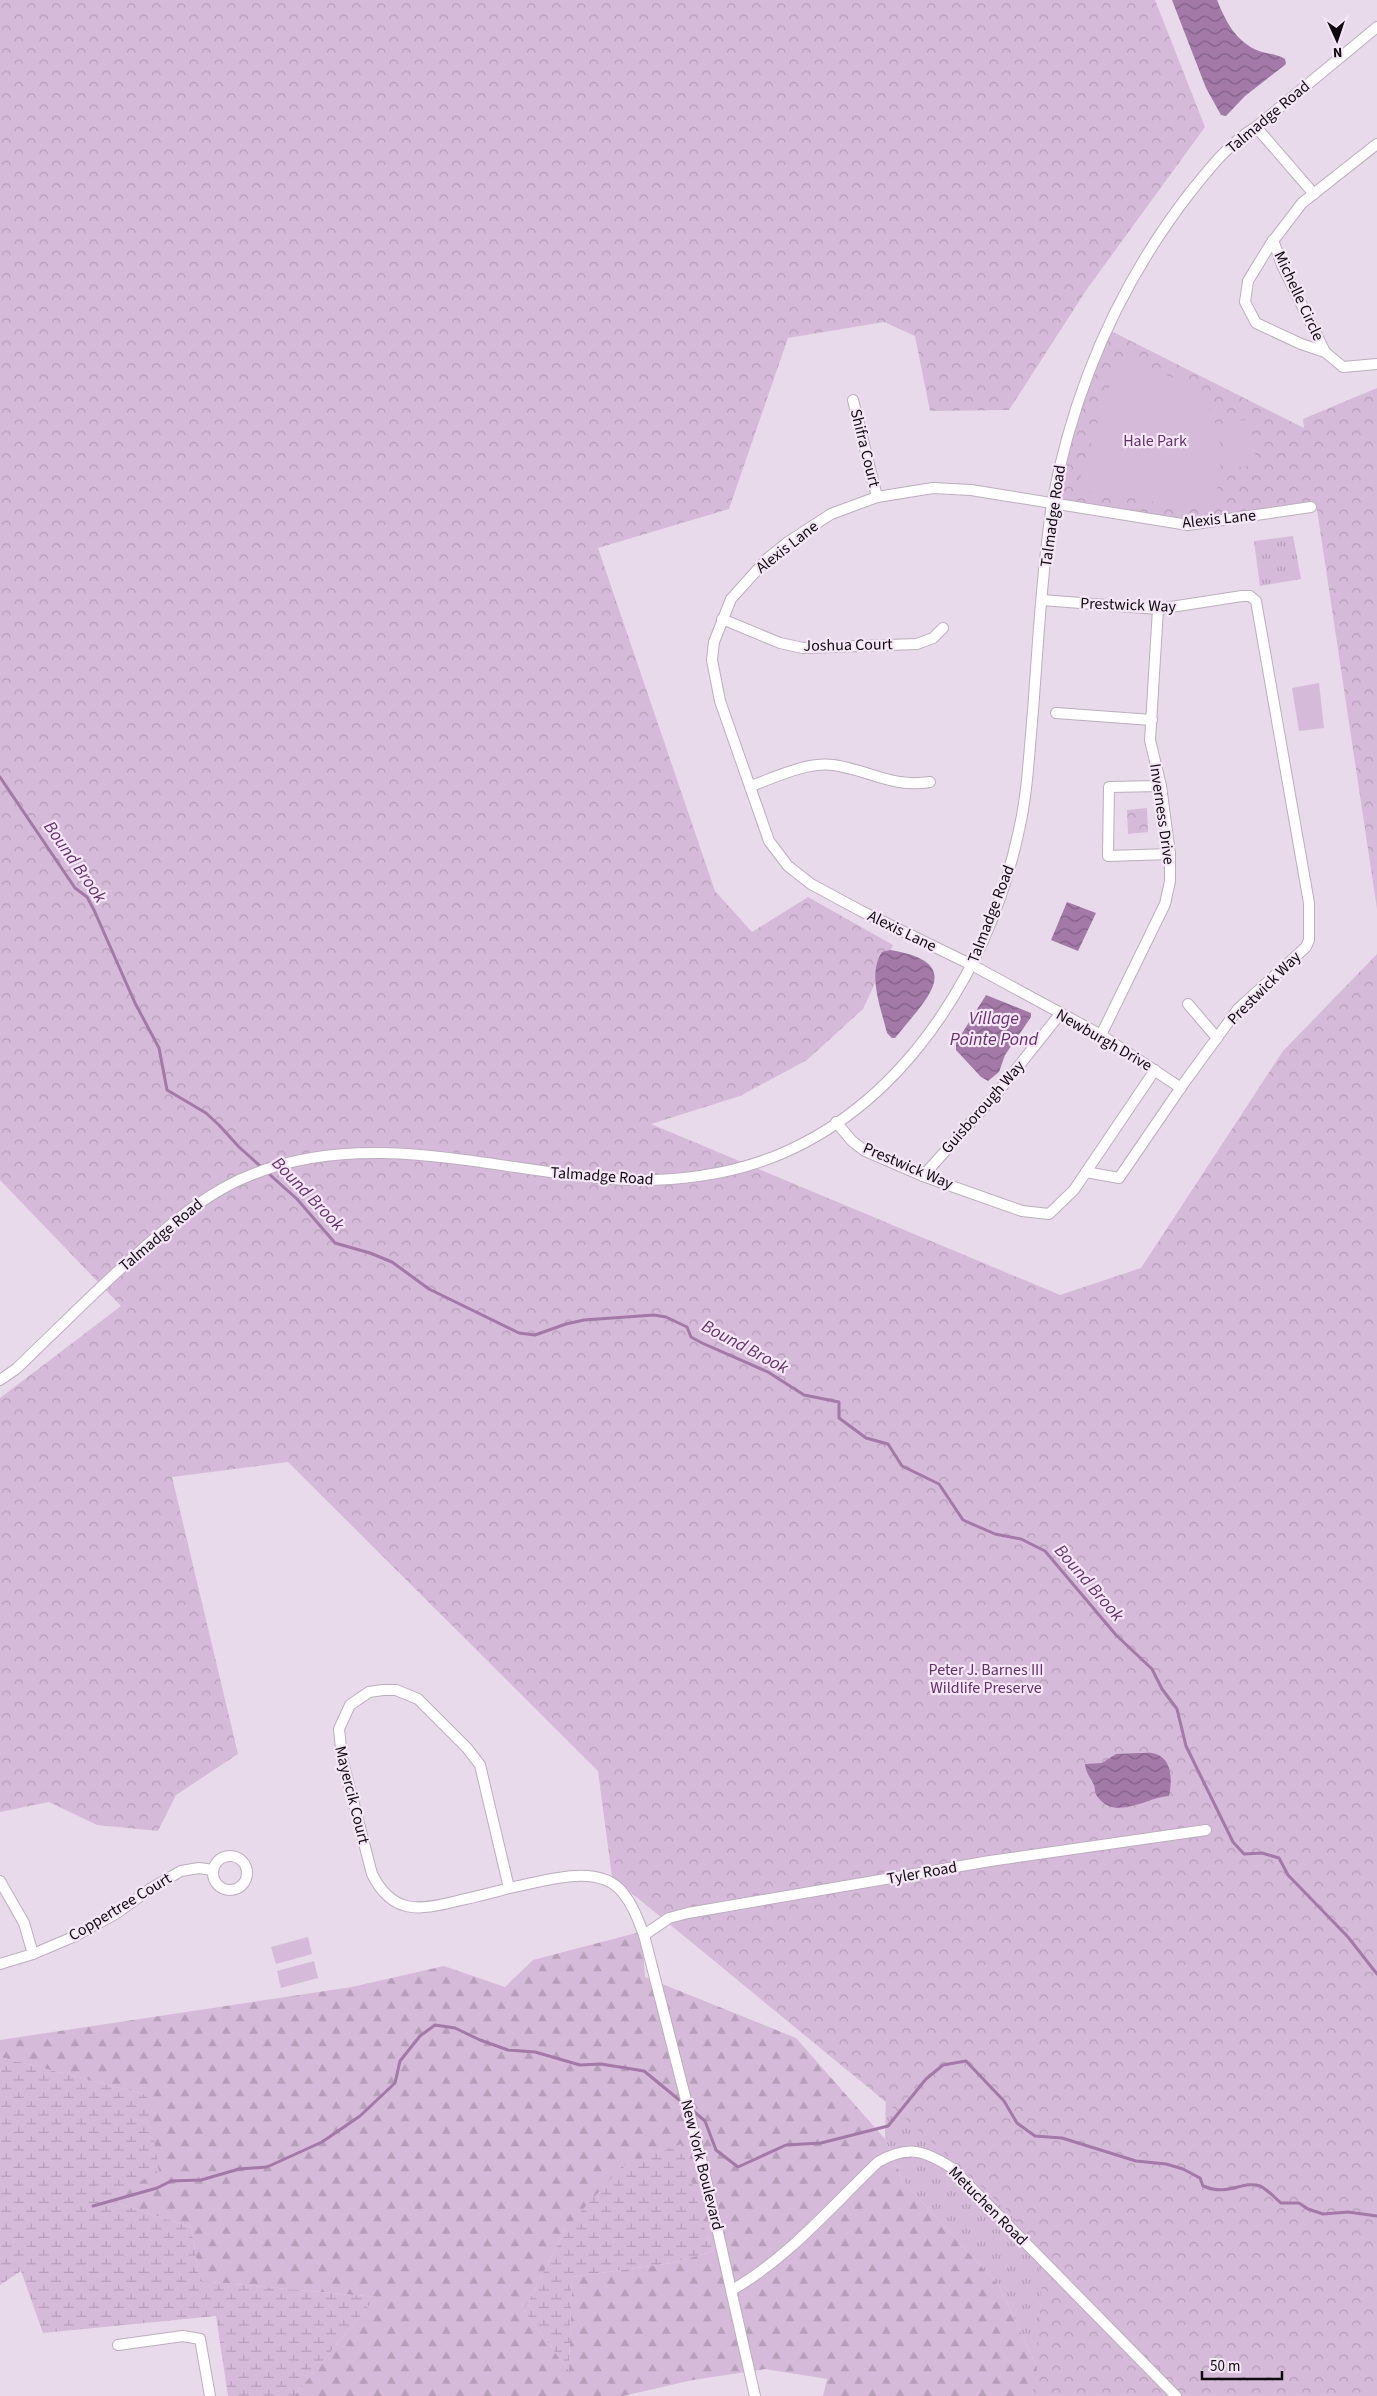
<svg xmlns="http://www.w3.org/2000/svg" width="1377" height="2396" font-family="'Source Sans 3',sans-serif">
	<defs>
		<pattern id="grass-tufts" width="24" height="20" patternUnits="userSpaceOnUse" patternTransform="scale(1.25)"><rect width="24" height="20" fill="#d6bad9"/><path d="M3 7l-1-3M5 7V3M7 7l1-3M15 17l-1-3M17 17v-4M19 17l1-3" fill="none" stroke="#b69fb9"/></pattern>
		<pattern id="forest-firs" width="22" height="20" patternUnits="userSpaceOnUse" patternTransform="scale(1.25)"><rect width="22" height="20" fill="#d6bad9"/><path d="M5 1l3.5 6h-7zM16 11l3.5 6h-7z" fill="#b69fb9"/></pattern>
		<pattern id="wetland-marsh" width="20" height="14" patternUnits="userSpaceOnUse" patternTransform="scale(1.25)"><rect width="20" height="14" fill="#d6bad9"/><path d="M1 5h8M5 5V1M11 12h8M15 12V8" fill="none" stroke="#b69fb9"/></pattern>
		<pattern id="park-crowns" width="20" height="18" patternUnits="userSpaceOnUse" patternTransform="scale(1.25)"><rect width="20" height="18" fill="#d6bad9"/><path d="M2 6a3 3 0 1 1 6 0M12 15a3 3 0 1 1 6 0" fill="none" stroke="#b69fb9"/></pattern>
		<pattern id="water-waves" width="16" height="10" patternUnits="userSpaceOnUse" patternTransform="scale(1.25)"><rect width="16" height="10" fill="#a279a7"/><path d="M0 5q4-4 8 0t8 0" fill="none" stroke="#826186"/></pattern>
	</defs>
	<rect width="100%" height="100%" fill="#e9daeb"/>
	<g fill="url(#grass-tufts)">
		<polygon points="1293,536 1301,579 1260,586 1254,541"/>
		<polygon points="887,2040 1145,2396 1051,2396 999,2286 903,2181 885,2139"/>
	</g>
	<path fill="url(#forest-firs)" fill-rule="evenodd" d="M636 1933H642L645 1977 796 2038 885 2139 903 2181 999 2286 1051 2396H823L827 2379 765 2369 693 2380 623 2396H294L376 2297 200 2281 191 2227 104 2199 147 2095 0 2057V2040L352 1987 444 1966 505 1987 533 1960ZM566 2228 707 2237 714 2251 672 2263 572 2277 569 2371 524 2311Z"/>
	<g fill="url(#wetland-marsh)">
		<polygon points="0,2057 147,2095 159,2172 104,2199 191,2227 200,2281 376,2297 294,2396 228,2396 216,2316 43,2333 21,2271 0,2285"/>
		<polygon points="681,2144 707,2237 714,2251 672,2263 572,2277 569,2371 524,2311 566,2228 622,2166"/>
	</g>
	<g fill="url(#park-crowns)">
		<polygon points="0,0 1155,0 1205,127 1087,289 1009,410 930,411 915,336 884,322 788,338 729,509 598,548 715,891 752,932 808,897 893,945 863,1009 807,1060 740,1096 651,1124 1060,1295 1141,1268 1283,1051 1377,954 1377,2396 1031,2396 1036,2382 1042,2277 1013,2215 903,2116 612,1877 598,1771 288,1462 172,1477 238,1754 176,1795 158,1831 97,1825 49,1802 0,1812 0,1398 121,1306 0,1180"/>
		<polygon points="1111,331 1304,428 1303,419 1377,388 1377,909 1316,503 1315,506 1203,524 1052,504 1075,420"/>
		<polygon points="1147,808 1148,832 1128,834 1127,810"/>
	</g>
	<g fill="#d6bad9">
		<path d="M1119 355C1143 366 1175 375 1196 393 1228 422 1223 468 1214 505L1188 508 1085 490 1080 479Z"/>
		<polygon points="1250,419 1257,464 1229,469 1222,424"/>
		<polygon points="1319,683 1324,728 1299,731 1292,688"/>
		<polygon points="308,1937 312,1954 276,1964 271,1947"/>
		<polygon points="314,1961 318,1978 281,1988 277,1971"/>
	</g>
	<g fill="url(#water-waves)">
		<path d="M1172 0H1217C1226 22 1236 42 1259 51 1267 54 1277 54 1285 59L1286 64 1245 96 1226 116 1221 115 1206 88Z"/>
		<polygon points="1067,902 1096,913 1078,951 1051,940"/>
		<path d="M890 950C969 963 925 1000 895 1038H892L887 1033C881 1008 867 975 882 952Z"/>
		<polygon points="986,995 1031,1013 1031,1017 1005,1055 999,1072 988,1081 981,1077 956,1050 956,1043"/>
		<path d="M1139 1753C1144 1753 1151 1752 1156 1754 1173 1760 1172 1782 1169 1796 1147 1797 1115 1822 1097 1796 1095 1794 1095 1788 1094 1785 1090 1777 1086 1773 1085 1764L1102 1763 1116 1754Z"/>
	</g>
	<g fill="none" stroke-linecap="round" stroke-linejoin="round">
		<g stroke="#a279a7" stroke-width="3">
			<polyline points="0,777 75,888 87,897 94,910 135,1003 159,1048 167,1090 206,1113 219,1125 239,1147 297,1199 335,1243 370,1253 392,1262 429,1289 519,1333 535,1335 566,1324 584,1320 654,1315 666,1317 687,1327 691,1337 702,1343 768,1372 804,1395 839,1402 839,1418 866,1438 888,1444 902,1466 939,1484 963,1520 995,1534 1021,1539 1045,1551 1116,1635 1152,1669 1162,1689 1177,1709 1186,1746 1233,1842 1244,1854 1262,1853 1279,1858 1288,1875 1348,1937 1377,1974"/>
			<path d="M692 2110 705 2121 716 2150 738 2167 786 2145 821 2143 888 2126 926 2079 943 2065 966 2061 1004 2101 1017 2123 1035 2136 1062 2138 1136 2161 1166 2164 1183 2169 1200 2178 1203 2186C1229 2197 1242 2180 1260 2186 1267 2189 1275 2198 1281 2203H1299L1308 2209 1323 2214 1348 2212 1377 2216"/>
			<polyline points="93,2206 157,2188 171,2181 201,2180 239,2169 267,2167 322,2142 360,2116 395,2083 400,2061 420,2036 435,2025 455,2028 480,2040 508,2050 535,2052 580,2065 601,2064 644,2071 683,2103"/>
		</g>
		<g stroke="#bcaebe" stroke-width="12">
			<g id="minor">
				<polyline points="1256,127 1314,194"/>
				<polyline points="1377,144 1302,203 1270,245 1248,281 1245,302 1256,323 1301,344 1325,352 1343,367 1377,364"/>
				<polyline points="1273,240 1282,265 1325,352"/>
				<polyline points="853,400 877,497"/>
				<polyline points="722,619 780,643 803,648 917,644 933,638 943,628"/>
				<polyline points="1056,713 1152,720"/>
				<path d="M751 786C776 777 806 762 833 765 870 770 891 788 930 782"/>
				<polyline points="1161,786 1109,787 1108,856 1170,854"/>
				<polyline points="1188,1004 1217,1038"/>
				<polyline points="1101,1035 1165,904 1170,881 1170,854 1161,786 1150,740 1158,609"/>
				<polyline points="1181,1088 1101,1035 972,965 861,911 811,884 788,866 769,841 720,701 712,660 714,642 731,599 767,559 788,542 831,514 877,497 933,488 971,490 1188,525 1311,507"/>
				<polyline points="836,1122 852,1141 865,1151 923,1176 1022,1211 1049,1214 1074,1190 1086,1172 1119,1178 1184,1083 1238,1009 1306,947 1309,940 1309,903 1256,601 1250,596 1242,596 1158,609 1042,600"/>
				<polyline points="1086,1172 1155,1070"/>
				<polyline points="923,1176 998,1092 1060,1014"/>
				<path d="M0 1380 16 1369C57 1330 96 1290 138 1253 174 1221 210 1190 256 1173 370 1129 493 1170 611 1179 668 1183 730 1176 783 1153 911 1097 991 962 1019 830 1028 791 1029 751 1033 711 1038 642 1042 573 1052 504 1073 391 1118 286 1189 194 1209 169 1228 144 1256 127L1377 27"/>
				<path d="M383 1690H396L418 1699 467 1748 480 1765 509 1888C492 1893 474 1897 457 1901 418 1911 392 1914 372 1874L342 1758 339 1729 350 1705 369 1692Z"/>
				<circle cx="230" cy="1873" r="17"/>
				<polyline points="0,1881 24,1923 33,1954"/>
				<path d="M509 1888C542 1882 599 1861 623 1893 633 1905 638 1920 644 1935L705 2175 755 2396"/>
				<polyline points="644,1935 669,1918 688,1913 990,1861 1206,1830"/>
				<polyline points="0,1964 33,1954 73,1937 117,1913 150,1889 181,1871 199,1868 213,1870"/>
				<path d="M732 2290C788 2258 832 2206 878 2162 908 2145 924 2150 952 2168L1176 2396"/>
				<polyline points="118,2345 183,2336 200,2339 210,2396"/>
			</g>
		</g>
		<use href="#minor" stroke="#fff" stroke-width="10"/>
	</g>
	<g text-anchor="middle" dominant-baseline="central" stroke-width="4.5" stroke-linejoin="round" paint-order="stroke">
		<g font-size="16" fill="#0f0a0f" stroke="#f6e7f8">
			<text transform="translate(1268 117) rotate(-40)">Talmadge Road</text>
			<text transform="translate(1299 296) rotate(65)">Michelle Circle</text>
			<text transform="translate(865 448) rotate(76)">Shifra Court</text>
			<text transform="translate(1053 516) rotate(-82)">Talmadge Road</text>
			<text transform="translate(1219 519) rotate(-6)">Alexis Lane</text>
			<text transform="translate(787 547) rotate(-38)">Alexis Lane</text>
			<text transform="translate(1128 605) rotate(2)">Prestwick Way</text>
			<text transform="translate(848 645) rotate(-1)">Joshua Court</text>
			<text transform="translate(1162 814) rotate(82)">Inverness Drive</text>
			<text transform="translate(991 914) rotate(-69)">Talmadge Road</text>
			<text transform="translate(902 931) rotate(26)">Alexis Lane</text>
			<text transform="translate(1264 988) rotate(-45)">Prestwick Way</text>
			<text transform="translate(1104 1040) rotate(30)">Newburgh Drive</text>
			<text transform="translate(983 1107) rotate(-49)">Guisborough Way</text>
			<text transform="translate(908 1166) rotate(23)">Prestwick Way</text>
			<text transform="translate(602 1176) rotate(4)">Talmadge Road</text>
			<text transform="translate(161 1235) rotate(-40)">Talmadge Road</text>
			<text transform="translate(352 1795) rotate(76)">Mayercik Court</text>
			<text transform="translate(922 1873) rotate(-10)">Tyler Road</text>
			<text transform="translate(120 1907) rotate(-31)">Coppertree Court</text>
			<text transform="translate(702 2165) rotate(76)">New York Boulevard</text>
			<text transform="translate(988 2206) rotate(45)">Metuchen Road</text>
		</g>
		<g font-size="16" fill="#64306b" stroke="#f6e7f8">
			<text x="1155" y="441">Hale Park</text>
			<text x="986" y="1670">Peter J. Barnes III<tspan x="986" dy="18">Wildlife Preserve</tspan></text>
		</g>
		<g font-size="18" font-style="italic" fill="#65316c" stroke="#f6e7f8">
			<text transform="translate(75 862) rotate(55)">Bound Brook</text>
			<text x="994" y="1018">Village<tspan x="994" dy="21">Pointe Pond</tspan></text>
			<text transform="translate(308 1194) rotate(46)">Bound Brook</text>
			<text transform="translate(745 1347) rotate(28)">Bound Brook</text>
			<text transform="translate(1089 1583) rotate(49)">Bound Brook</text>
		</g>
	</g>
	<g transform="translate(1337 40) rotate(177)" stroke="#f6e7f8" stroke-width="4" paint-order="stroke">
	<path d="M0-4L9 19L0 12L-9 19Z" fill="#0f0a0f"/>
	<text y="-8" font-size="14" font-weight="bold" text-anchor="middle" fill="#0f0a0f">N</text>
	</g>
	<path d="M1202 2371v8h80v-8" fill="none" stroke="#0f0a0f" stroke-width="2.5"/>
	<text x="1210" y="2371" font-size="15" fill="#0f0a0f" stroke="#f6e7f8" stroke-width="4" paint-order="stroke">50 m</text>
</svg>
